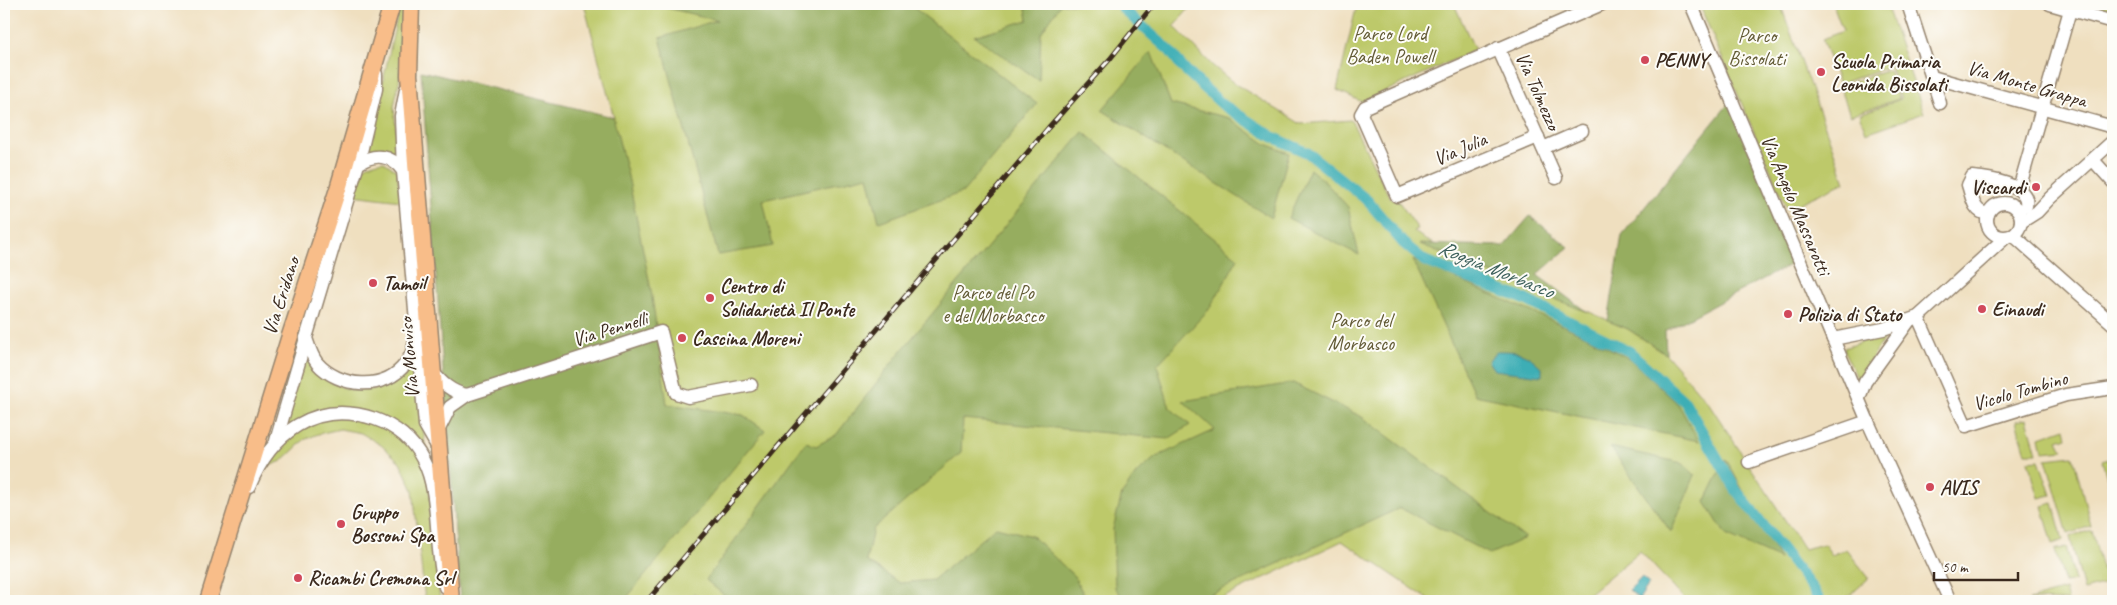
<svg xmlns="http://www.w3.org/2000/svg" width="2117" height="605" font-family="Caveat,sans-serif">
	<rect width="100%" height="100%" fill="#fdfcf7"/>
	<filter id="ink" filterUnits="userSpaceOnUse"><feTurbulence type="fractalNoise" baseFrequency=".02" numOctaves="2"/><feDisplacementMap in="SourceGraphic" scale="10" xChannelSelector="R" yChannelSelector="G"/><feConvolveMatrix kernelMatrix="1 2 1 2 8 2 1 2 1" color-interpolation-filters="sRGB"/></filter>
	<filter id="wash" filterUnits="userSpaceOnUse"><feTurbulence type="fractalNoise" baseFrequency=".0096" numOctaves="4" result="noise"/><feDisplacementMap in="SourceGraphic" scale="20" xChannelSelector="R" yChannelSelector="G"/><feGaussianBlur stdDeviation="1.12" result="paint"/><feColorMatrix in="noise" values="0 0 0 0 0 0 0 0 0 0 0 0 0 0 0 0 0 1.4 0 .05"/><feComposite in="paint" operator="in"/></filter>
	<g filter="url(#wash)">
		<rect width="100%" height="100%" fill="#efdfbf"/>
		<g fill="#bdc96a" stroke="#7c7a44">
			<polygon points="400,4 405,4 402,67 394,107 398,152 393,155 383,150 372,149 369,145"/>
			<polygon points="584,4 1193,4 1174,26 1213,66 1235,84 1301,124 1351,120 1390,198 1399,202 1418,229 1414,231 1425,240 1628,329 1666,354 1710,405 1804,549 1824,544 1832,555 1846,549 1869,578 1847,598 1831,599 1832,601 1686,601 1640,551 1580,601 1431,601 1342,541 1216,601 704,601 694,593 687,601 466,601 427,75 614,118"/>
			<polygon points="1357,4 1454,4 1475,50 1362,102 1337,90"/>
			<polygon points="1699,4 1786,4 1781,6 1845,182 1787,209"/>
			<polygon points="1833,4 1886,4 1924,113 1866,133 1860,114 1901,99 1890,66 1839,84 1822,39 1843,31"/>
			<polygon points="2067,4 2113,4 2113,17"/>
			<polygon points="1889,70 1899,99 1850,115 1840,86"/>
			<path d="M383 161 397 171 401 201 353 195C360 171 357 166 383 161Z"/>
			<polygon points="1881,335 1884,337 1882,342 1858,380 1844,351 1844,348"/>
			<path d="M416 351 440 601H425L413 490 400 462 381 445 361 433 340 429 318 434 304 440 282 461 264 468 304 352C321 385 355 400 390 384 397 380 406 373 410 366 412 361 414 356 416 351Z"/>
			<polygon points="2027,419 2037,453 2026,453 2016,421"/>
			<polygon points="2065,428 2067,437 2058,440 2063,450 2043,452 2040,437"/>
			<polygon points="2073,456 2091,526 2068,534 2046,459"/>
			<polygon points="2113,458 2113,498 2102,461"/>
			<polygon points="2039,460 2051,495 2039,498 2028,461"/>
			<polygon points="2053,503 2063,540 2053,544 2042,506"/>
			<polygon points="2092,530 2106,584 2084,590 2070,537"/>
			<polygon points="2066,547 2075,581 2065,583 2055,550"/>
			<polygon points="2065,590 2068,601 2029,600"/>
		</g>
		<g fill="#96ad5e" stroke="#686c3e">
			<polygon points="651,4 909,4 1037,104 963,192 879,222 868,176 763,200 773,246 718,255 660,38 717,20"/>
			<polygon points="1025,4 1061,4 1041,33 1039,80 974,36 1028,20"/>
			<polygon points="1151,52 1171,104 1229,118 1266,144 1289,153 1271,218 1102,110"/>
			<polygon points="421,71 613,117 628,176 651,290 667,404 743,415 765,430 624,601 460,601"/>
			<polygon points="1730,102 1797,261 1665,331 1666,354 1628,329 1608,321 1622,235"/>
			<polygon points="1083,132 1238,258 1210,308 1157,365 1170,408 1190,425 1168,439 963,419 961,453 873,529 866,561 900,583 933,580 996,527 1032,536 1074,576 1087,601 731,601 706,580 806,442 816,446 836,435 898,355"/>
			<polygon points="1310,169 1326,183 1348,207 1359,255 1288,218"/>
			<polygon points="1530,216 1569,247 1537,275 1587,312 1420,244 1504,246"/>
			<polygon points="1413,260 1580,333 1630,359 1678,404 1699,441 1475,395"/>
			<polygon points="1293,383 1362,417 1525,538 1490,554 1400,508 1196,601 1125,601 1115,588 1113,529 1122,494 1136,474 1156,457 1215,430 1183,401"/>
			<polygon points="1610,447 1682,463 1695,475 1671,532"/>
			<polygon points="1726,459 1780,559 1726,535 1705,502"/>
		</g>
		<g fill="#3caeb5" stroke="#3c6c6a">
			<path d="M1497 351C1519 351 1526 352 1542 368V376L1494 370 1488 361Z"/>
			<polygon points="1642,577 1649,584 1639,599 1629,590"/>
		</g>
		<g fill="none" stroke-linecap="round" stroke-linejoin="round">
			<polyline stroke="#3caeb5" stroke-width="11" points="1120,4 1123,9 1170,51 1183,68 1223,105 1273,137 1308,153 1367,200 1403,243 1425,261 1524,299 1629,351 1685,402 1736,490 1812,588 1820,601"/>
		</g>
	</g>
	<g filter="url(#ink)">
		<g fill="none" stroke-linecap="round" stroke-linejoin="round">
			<g stroke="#95846e" stroke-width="15">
				<g id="minor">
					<polyline points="1691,4 1869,424 1950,601"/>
					<polyline points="1908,4 1940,103"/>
					<polyline points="2050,4 2113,22"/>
					<polyline points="1498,48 1556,178"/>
					<polyline points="1932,77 2113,127"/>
					<polyline points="1538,137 1397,196 1361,114 1365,107 1602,4"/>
					<polyline points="1543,148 1582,131"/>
					<polyline points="2093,160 2113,182"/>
					<polyline points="358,164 376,89 376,74"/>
					<polyline points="403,171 401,116 406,89"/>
					<polyline points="2019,189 2070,10"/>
					<circle cx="2004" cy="220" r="17"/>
					<path d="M1988 214C1973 213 1972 196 1968 185L1972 177C1987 178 2031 184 2026 206"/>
					<polyline points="2021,222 2037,212 2050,198 2113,141"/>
					<polyline points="2013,235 2113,324"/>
					<polyline points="1918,317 1966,426 2066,395 2113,388"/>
					<path d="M416 330C415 342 414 353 406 363 385 392 339 388 317 363 311 355 309 347 306 338L358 164C374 153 391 154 403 171L425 425 437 446"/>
					<polyline points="1833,339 1883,329 1918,317 2005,238"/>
					<path d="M432 371C442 383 451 392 467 395"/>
					<polyline points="1859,398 1865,382 1909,321"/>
					<polyline points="438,431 450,407 467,395 661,332 676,393 688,397 751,385"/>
					<polyline points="276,441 306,338"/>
					<polyline points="1749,462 1868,421"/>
					<path d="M249 487C271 433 315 399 375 419 395 426 413 440 423 460 441 493 434 548 445 587"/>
				</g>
			</g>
			<g stroke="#95846e" stroke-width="19">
				<g id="major">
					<polyline points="411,4 409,75 451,601"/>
					<polyline points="208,601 289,339 338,189 392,4"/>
				</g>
			</g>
			<use href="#minor" stroke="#fff" stroke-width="12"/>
			<use href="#major" stroke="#f8bd89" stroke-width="16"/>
			<g stroke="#3b2a1e" stroke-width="5">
				<polyline id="rail" points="647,601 1048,128 1110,59 1154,4"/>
			</g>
			<use href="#rail" stroke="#fdfcf7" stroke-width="3" stroke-dasharray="9" stroke-linecap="butt"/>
		</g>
	</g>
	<g fill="#d1495b" stroke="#fdfcf7" stroke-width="2">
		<circle cx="1645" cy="60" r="5"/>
		<circle cx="1821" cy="72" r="5"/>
		<circle cx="2036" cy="187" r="5"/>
		<circle cx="373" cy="283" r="5"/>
		<circle cx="710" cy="298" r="5"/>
		<circle cx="1982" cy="309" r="5"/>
		<circle cx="1788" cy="314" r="5"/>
		<circle cx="682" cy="338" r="5"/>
		<circle cx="1930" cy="487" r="5"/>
		<circle cx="341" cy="524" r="5"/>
		<circle cx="298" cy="578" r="5"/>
	</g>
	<g text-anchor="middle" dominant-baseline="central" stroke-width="4" stroke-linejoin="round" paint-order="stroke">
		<g font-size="20" fill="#625a35" stroke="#fdfcf7">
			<text x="1390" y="33">Parco Lord<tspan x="1390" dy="23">Baden Powell</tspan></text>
			<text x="1757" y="35">Parco<tspan x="1757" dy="23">Bissolati</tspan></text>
			<text x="993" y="292">Parco del Po<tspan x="993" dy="23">e del Morbasco</tspan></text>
			<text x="1361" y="320">Parco del<tspan x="1361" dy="23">Morbasco</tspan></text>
		</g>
		<g font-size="20" font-weight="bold" fill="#3b2a1e" stroke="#fdfcf7" text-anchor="start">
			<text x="1655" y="60">PENNY</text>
			<text x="1831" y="61">Scuola Primaria<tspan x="1831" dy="23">Leonida Bissolati</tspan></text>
			<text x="2026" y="187" text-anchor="end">Viscardi</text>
			<text x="383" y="283">Tamoil</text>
			<text x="720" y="286">Centro di<tspan x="720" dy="23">Solidarietà Il Ponte</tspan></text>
			<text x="1992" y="309">Einaudi</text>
			<text x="1798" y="314">Polizia di Stato</text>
			<text x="692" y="338">Cascina Moreni</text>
			<text x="1940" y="487">AVIS</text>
			<text x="351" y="512">Gruppo<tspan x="351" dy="23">Bossoni Spa</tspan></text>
			<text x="308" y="578">Ricambi Cremona Srl</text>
		</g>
		<g font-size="20" fill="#3b2a1e" stroke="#fdfcf7">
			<text transform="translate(2027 84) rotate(16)">Via Monte Grappa</text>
			<text transform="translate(1538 91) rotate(66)">Via Tolmezzo</text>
			<text transform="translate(1460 149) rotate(-23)">Via Julia</text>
			<text transform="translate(1796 205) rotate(67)">Via Angelo Massarotti</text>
			<text transform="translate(281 296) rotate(-72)">Via Eridano</text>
			<text transform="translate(610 329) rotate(-17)">Via Pennelli</text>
			<text transform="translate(409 358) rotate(-95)">Via Monviso</text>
			<text transform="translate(2020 391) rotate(-16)">Vicolo Tombino</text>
		</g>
		<g font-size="21" font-style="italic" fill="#3b5f5a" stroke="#fdfcf7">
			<text transform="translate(1496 269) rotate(22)">Roggia Morbasco</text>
		</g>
	</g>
	<rect width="2117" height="605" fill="none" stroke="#fdfcf7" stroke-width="20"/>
	<path d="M1934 572v8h84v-8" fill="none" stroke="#3b2a1e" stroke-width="2.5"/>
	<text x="1942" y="572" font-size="15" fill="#3b2a1e" stroke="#fdfcf7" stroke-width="4" paint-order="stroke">50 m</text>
</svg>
